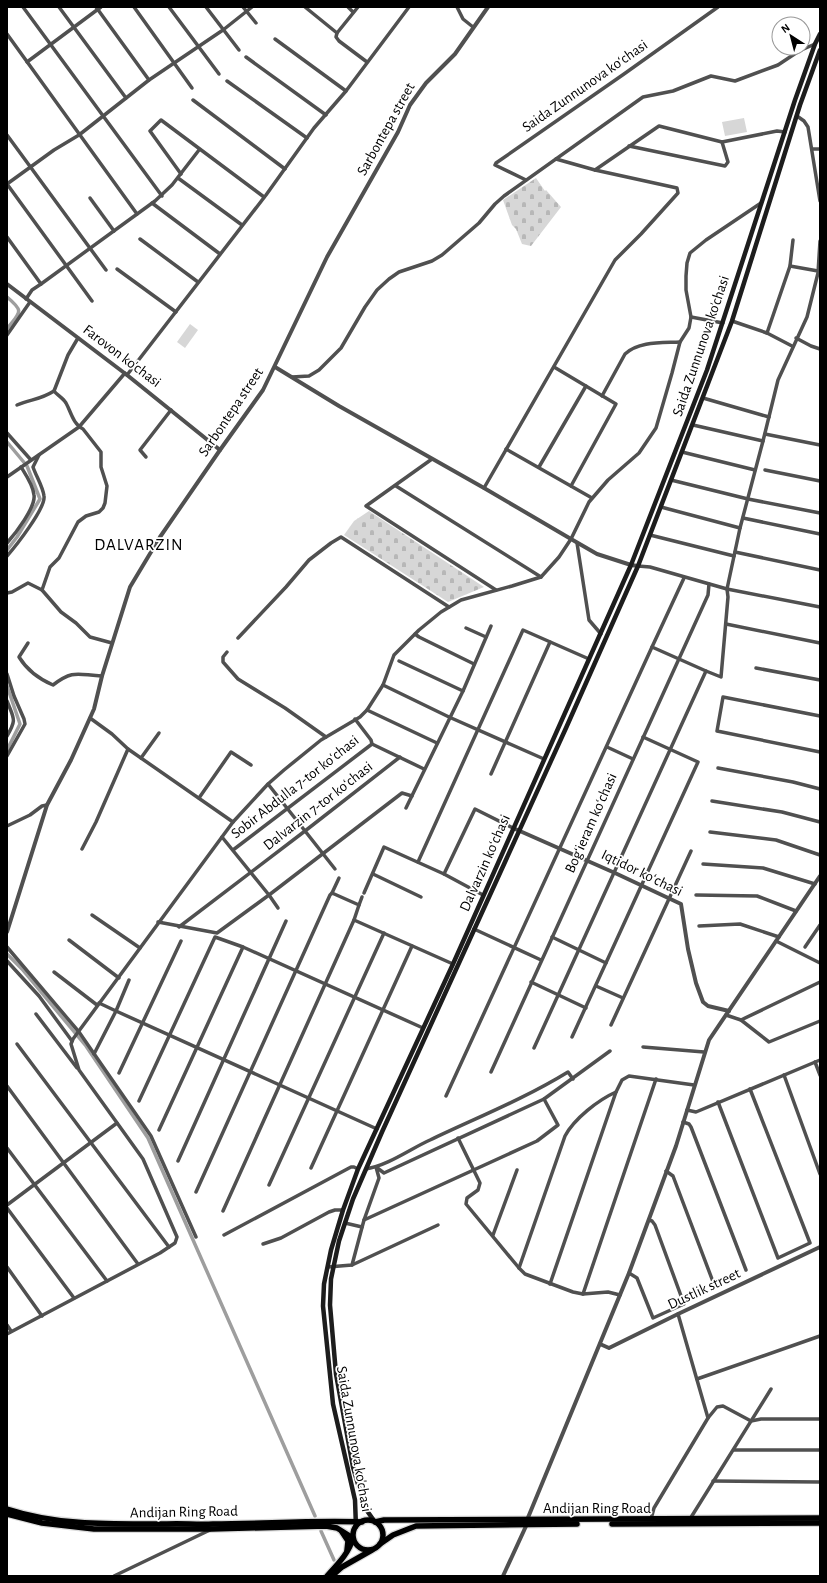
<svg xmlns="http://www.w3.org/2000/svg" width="827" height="1583" font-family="'Alegreya Sans',sans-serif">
	<defs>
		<pattern id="cemetery-stones" width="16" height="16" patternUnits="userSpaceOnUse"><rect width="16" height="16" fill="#d7d7d7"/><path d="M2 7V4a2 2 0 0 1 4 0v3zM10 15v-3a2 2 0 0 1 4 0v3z" fill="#b7b7b7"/></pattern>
	</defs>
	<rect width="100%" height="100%" fill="#fff"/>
	<g fill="#d7d7d7">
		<polygon points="744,118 747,132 725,136 722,122"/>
		<polygon points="190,324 198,330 185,348 177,342"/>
	</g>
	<g fill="url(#cemetery-stones)">
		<polygon points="536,178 545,191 546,190 561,207 531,246 522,244 516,229 512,225 503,200"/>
		<polygon points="369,511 484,587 448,602 344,535 354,521"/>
	</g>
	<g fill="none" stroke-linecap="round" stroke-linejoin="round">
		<g stroke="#9e9e9e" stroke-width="3.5">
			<path d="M7 297C25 312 20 312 7 329"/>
			<polyline points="7,442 27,466 40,499 17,537 7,550"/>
			<polyline points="7,686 20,724 7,750"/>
			<polyline points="7,954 22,969 86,1046 148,1138 315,1516"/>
			<polyline points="321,1531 334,1560"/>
		</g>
		<g stroke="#dbdbdb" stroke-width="8">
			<g id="trunk">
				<path d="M7 1509C59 1526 113 1524 167 1524 182 1523 197 1525 213 1524 262 1524 312 1520 362 1522"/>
				<path d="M7 1514 42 1523 94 1529H212L326 1526 337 1528 353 1538C349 1553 338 1564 327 1576"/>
				<circle cx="368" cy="1535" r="15"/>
				<polyline points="375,1522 384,1520 820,1518"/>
				<polyline points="612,1524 820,1523"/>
				<polyline points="342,1532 348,1541 347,1550"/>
				<polyline points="380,1544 393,1535 416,1526 577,1524"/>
				<polyline points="332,1576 342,1567 372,1550"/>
			</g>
		</g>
		<g stroke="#505050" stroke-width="3.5">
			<polyline points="23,7 162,196"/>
			<polyline points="59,7 126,98"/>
			<polyline points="96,7 149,80"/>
			<polyline points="134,7 192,88"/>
			<polyline points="169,7 219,74"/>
			<polyline points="206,7 239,50"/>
			<polyline points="243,7 256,23"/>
			<polyline points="305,7 337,33"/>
			<polyline points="348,7 353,12"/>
			<polyline points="358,7 337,33 336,37 339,41 367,62"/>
			<polyline points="457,7 463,19 473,27"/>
			<polyline points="7,34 137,214"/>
			<polyline points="275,39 346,91"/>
			<polyline points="246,57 326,115"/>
			<polyline points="27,62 101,7"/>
			<polyline points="227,81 307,138"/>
			<polyline points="193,100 285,169"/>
			<polyline points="797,116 804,121 808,127 820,201"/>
			<polyline points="7,135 106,270"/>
			<polyline points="629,146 725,166 728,162 722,142"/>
			<polyline points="812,149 820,149"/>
			<polyline points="595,170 659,126 722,142 777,131 785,132"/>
			<polyline points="181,174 150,131 161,120 264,197"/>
			<polyline points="178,178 242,225"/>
			<polyline points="526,180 495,165 496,163 624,74 718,7"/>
			<polyline points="90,198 114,231"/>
			<polyline points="152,203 220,254"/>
			<polyline points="7,237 41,284"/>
			<polyline points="140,239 198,282"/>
			<polyline points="790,266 818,271"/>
			<polyline points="117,269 176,312"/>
			<polyline points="26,299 32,290 41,284 155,201 172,185 199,150"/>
			<polyline points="92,301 7,184 54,150 79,135 149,80 223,30 252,7"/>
			<polyline points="691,317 723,323"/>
			<polyline points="732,321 767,333 792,346"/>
			<polyline points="767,333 790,266 793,240"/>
			<polyline points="7,335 30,302"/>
			<polyline points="796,338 811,346 820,349"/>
			<polyline points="554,367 616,404 571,486"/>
			<polyline points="127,375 266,195 314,128 346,91 409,7"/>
			<polyline points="292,377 309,376 319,370 341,348 365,307 377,290 389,279 399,272 432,261 442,255 479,223 495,204 504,196 643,97 673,91 711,76 735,81 778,65 799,51 815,44"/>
			<path d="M602 396 625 354C639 341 662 343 680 342"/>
			<polyline points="703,398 769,417"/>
			<path d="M17 405C31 399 40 400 54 391"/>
			<polyline points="693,425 763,441"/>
			<polyline points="7,433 31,460"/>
			<polyline points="765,434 820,445"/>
			<polyline points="506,449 592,498"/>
			<polyline points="682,452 755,470"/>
			<polyline points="146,457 140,450 171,410"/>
			<polyline points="432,459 366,506 496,590"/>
			<polyline points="539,467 586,386"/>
			<polyline points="765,470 820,481"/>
			<polyline points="7,477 79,427 125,373"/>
			<polyline points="671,480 748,499 820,513"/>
			<polyline points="396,486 541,577"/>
			<polyline points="484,488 615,260 641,234 678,193 677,188 595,170 556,159"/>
			<polyline points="661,507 740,528"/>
			<polyline points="743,518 820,534"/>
			<polyline points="650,535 734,556"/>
			<path d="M7 543C15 534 36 507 34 495 33 485 26 475 21 467"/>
			<polyline points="577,543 589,620 601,634"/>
			<polyline points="735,552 820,570"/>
			<path d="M7 556C15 547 46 508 44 496 43 487 36 476 33 467L39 455"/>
			<polyline points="638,566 650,567 727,589 820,607"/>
			<path d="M42 590 50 567 59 558 78 522 86 516 99 512 103 508 105 503 107 486 101 467V452L83 429C73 424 71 412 66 403 63 398 57 395 54 391L68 355 78 338"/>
			<polyline points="7,593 12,592 28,583 42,590 61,612 76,623 90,637 112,643"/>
			<polyline points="726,624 820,643"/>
			<polyline points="466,628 486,637"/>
			<polyline points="415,634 419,637 474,664"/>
			<polyline points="238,638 286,587 309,560 331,543 341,537 449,607"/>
			<path d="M28 643 19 657C27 670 39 679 53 685 74 669 78 675 102 676"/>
			<polyline points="652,647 684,578"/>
			<polyline points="227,652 223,657 223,662 238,679 285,708 326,737"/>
			<polyline points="399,661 463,691"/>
			<polyline points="756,668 820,680"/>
			<polyline points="7,674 14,696 24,719 25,724 7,756"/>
			<polyline points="383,685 449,717 544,759"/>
			<path d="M7 701C14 719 17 719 7 736"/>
			<polyline points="367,710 437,743"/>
			<polyline points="820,716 723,697 717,731 820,752"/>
			<polyline points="90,718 112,734 128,749 233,822"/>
			<polyline points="355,719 371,740 372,744 424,769"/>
			<polyline points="607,747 633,759"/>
			<polyline points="141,758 159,733"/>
			<polyline points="718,768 793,782 820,789"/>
			<polyline points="491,774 550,642"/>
			<polyline points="268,784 335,869"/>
			<polyline points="199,798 231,752 251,765"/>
			<polyline points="712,801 782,812 820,822"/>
			<polyline points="406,808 463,691 491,626"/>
			<polyline points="7,826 30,815 42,806 47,805"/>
			<polyline points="710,832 776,840 820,855"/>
			<polyline points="82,849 96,822 128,749"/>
			<polyline points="233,850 372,744"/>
			<polyline points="418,862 523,630 589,659"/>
			<polyline points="703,864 763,868 815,884"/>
			<polyline points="373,874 421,897"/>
			<polyline points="444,874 475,809 513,828"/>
			<polyline points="332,893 339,878"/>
			<polyline points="364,893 384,847 444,874 483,895"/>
			<polyline points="696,895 757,896 796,911"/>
			<polyline points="359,905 362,897"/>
			<polyline points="278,908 269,895 402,793 412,796"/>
			<polyline points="92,915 140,948"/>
			<polyline points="354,920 453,964"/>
			<polyline points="158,922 217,933 269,895 222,837"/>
			<polyline points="699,926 740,924 779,937"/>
			<polyline points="179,927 305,831 400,757"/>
			<polyline points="474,929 541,960"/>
			<polyline points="552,937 606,963"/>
			<polyline points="69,940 119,978"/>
			<polyline points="776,941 820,963"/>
			<polyline points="7,947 79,1032 151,1136 196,1237"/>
			<polyline points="805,947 820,925"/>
			<polyline points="7,961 39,996 72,1041"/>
			<polyline points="54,972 97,1005"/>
			<polyline points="531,982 586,1008"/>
			<polyline points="596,986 623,998"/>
			<polyline points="99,1003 116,1011 377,1129"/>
			<polyline points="36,1014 77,1068"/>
			<polyline points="726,1015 741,1020 769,1042 820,1021"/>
			<polyline points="741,1020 820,982"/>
			<polyline points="611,1025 691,851"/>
			<polyline points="572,1037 698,762 643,737"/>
			<polyline points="17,1044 169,1247"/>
			<polyline points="643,1047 704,1052"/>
			<polyline points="534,1048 706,671 721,677 728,597 727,589 740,528 763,441 778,380 807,317 818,273 820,241"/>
			<polyline points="94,1054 116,1011 129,980"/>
			<polyline points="815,1062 820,1075"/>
			<polyline points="491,1072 708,595 709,584"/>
			<polyline points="119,1073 181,941"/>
			<polyline points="784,1075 820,1174"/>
			<polyline points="7,1086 138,1264"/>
			<polyline points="446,1096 652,647 706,671"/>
			<polyline points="139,1101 215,937 243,947 423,1028"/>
			<polyline points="718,1102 778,1258 810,1243 750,1089"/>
			<polyline points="687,1110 696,1112 820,1060"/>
			<polyline points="683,1122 689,1124 691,1127 746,1270"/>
			<polyline points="159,1130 243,947"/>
			<polyline points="458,1138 480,1183 478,1190 467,1198 466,1204 519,1268 525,1274 573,1292 583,1294 608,1292 620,1295"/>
			<polyline points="7,1148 107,1281"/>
			<polyline points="178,1161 286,921"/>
			<polyline points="376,1167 379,1178 364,1220 537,1141 558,1125 544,1099"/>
			<polyline points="376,1167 384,1173 544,1099 610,1051"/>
			<polyline points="311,1168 412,946"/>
			<path d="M366 1169C389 1165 410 1149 430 1140 476 1118 524 1099 568 1072L573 1079"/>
			<polyline points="666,1171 673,1176 715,1287"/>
			<polyline points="269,1185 384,933"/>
			<polyline points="196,1192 330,895 332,893 359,905 354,920 223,1211"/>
			<polyline points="7,1205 117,1123"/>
			<polyline points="7,1208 74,1298"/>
			<polyline points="345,1223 362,1227"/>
			<polyline points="224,1235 351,1167 354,1167 358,1169"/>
			<polyline points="493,1235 517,1170"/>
			<polyline points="263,1244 281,1238 329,1212 335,1210 343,1210"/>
			<polyline points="352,1265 438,1225"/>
			<polyline points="7,1267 42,1316"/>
			<polyline points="328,1267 352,1265 364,1220"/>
			<path d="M519 1268 565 1136C574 1119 598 1100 616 1092"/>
			<polyline points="629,1273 637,1278 653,1318 684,1304 655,1225 652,1221 649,1220"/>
			<polyline points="550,1284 616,1092 622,1080 629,1076 694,1085"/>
			<polyline points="583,1294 656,1079"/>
			<polyline points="7,1325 11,1331"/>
			<polyline points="7,1334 160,1253 175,1243 177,1237 143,1159 79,1070 71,1044 73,1039 233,822 268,784 284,770 321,740 360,717 367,710 383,685 394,655 419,630 441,612 461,600 512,586 541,577 559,557 571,539 589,502 608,480 639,453 656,428 672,373 680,342 689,328 691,317 686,290 686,276 687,263 690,253 706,240 761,203"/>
			<polyline points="697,1379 820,1336"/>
			<polyline points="708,1418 717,1407 723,1406 751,1421 761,1419 820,1419"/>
			<polyline points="734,1450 820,1450"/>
			<polyline points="713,1481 820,1482"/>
			<polyline points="651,1519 654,1508 708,1418 678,1314"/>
			<polyline points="690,1519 771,1389"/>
			<polyline points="114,1576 212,1529"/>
		</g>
		<g stroke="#505050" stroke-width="4">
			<polyline points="7,284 127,375 220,450"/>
			<polyline points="275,367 339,406 484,488 571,539 597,554 631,565 638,566"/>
			<polyline points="513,828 615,873 681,904 688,949 696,983 703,1002 708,1006 729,1011"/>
			<polyline points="7,932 47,805 71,760 94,709 102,676 130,587 160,537 220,450 263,390 327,257 398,132 410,105 426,83 455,54 488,7"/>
			<polyline points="600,1344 609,1348 678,1314 820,1247"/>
			<polyline points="503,1576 527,1524 527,1520 629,1273 676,1146 709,1040 820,876"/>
		</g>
		<g stroke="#1d1d1d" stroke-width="4.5">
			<polyline points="375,1522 365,1508 353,1467 336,1374 330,1305 331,1279 339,1241 353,1199 382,1132 566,728 638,566 732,321 800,105 820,50"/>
			<polyline points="356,1527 355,1500 333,1404 323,1306 324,1284 331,1250 343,1210 358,1169 453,964 631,565 707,370 795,100 815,44 820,34"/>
		</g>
		<use href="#trunk" stroke="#000" stroke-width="5.5"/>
	</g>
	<g text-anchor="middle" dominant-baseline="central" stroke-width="3.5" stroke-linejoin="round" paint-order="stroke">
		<g font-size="15" fill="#000" stroke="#fff">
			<text transform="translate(585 86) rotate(-35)">Saida Zunnunova koʻchasi</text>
			<text transform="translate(386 129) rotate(-61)">Sarbontepa street</text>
			<text transform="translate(701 346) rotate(-71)">Saida Zunnunova ko'chasi</text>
			<text transform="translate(122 356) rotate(37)">Farovon ko'chasi</text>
			<text transform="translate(231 412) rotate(-56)">Sarbontepa street</text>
			<text transform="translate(295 787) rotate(-38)">Sobir Abdulla 7-tor koʻchasi</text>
			<text transform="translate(318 806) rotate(-38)">Dalvarzin 7-tor koʻchasi</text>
			<text transform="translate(591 823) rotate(-66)">Bogʻieram koʻchasi</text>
			<text transform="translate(485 863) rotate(-66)">Dalvarzin koʻchasi</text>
			<text transform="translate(642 873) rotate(26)">Iqtidor koʻchasi</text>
			<text transform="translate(704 1289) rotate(-25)">Dustlik street</text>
			<text transform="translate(354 1439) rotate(80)">Saida Zunnunova ko'chasi</text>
			<text x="597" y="1508">Andijan Ring Road</text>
			<text transform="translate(184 1512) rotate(-1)">Andijan Ring Road</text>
		</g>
		<g font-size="17" letter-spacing="1" fill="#000" stroke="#fff">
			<text x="139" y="544">DALVARZIN</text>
		</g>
	</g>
	<rect width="827" height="1583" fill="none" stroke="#000000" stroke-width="16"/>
	<g transform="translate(791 36) rotate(324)"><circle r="19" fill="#ffffff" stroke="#999999"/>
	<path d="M0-3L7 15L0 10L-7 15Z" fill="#000000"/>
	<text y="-6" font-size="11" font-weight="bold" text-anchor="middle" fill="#000000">N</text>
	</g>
</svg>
